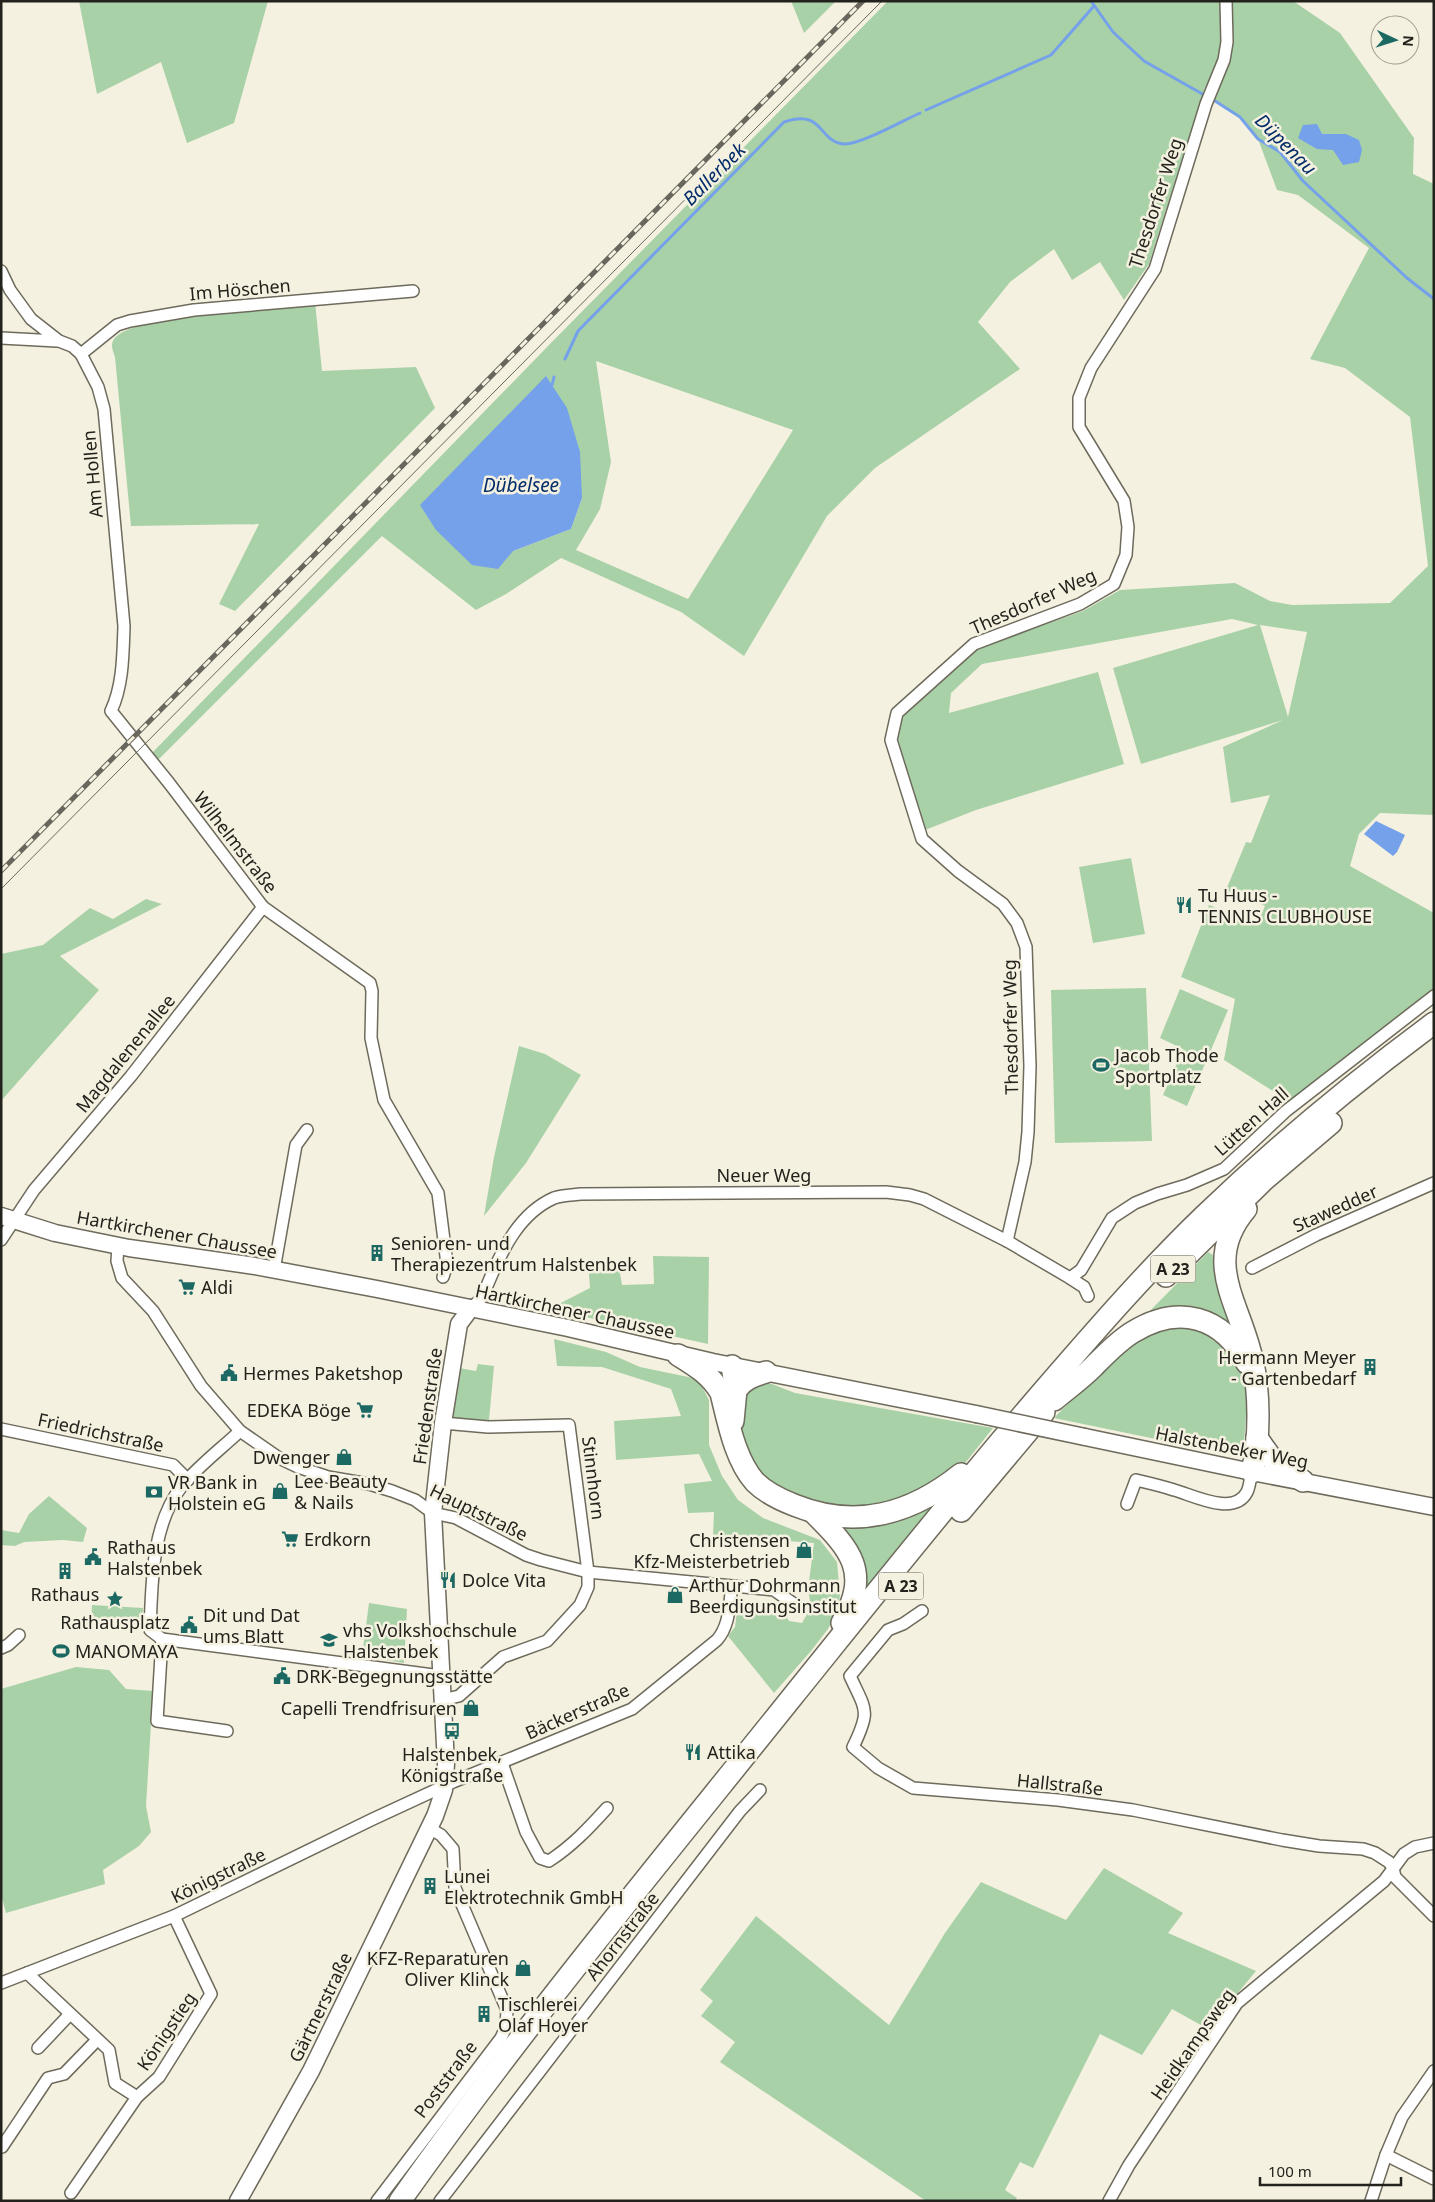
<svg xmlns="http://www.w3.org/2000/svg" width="1435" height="2202" font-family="'Noto Sans',sans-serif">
	<rect width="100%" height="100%" fill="#f5f1e0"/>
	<g fill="#a8d1a7" fill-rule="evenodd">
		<polygon points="79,1 268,1 234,123 187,143 161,62 97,94"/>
		<polygon points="791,1 836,1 804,33"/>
		<path d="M888 1H1293L1340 33 1414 138 1413 174 1434 184V815L1380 813 1359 834 1350 866 1434 913V992L1376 1034 1290 1102 1224 1060 1235 999 1181 977 1209 905 1257 924 1265 906 1226 890 1246 842 1251 843 1270 795 1231 803 1223 747 1283 720 1141 764 1113 668 1258 625 1232 619 982 664 951 693 949 713 1098 672 1124 764 976 810 925 830 896 741 902 716 979 648 1083 611 1120 590 1235 583 1270 601 1292 605 1390 603 1428 566 1410 417 1345 368 1310 359 1369 248 1298 195 1277 190 1258 139 1240 116 1213 100 1215 92 1205 87 1149 264 1124 300 1100 262 1072 280 1054 249 1010 282 978 322 1020 369 875 468 827 516 744 656 681 612 561 558 506 594 476 610 382 536 158 760 152 753 549 345ZM596 361 793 430 688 599 576 550 600 509 611 462ZM582 498 571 529 513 551ZM1260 625 1307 632 1288 717Z"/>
		<path d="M315 302 322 371 416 367 435 408 235 611 219 604 259 524 131 526 115 357C113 351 110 345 114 339 132 314 280 305 315 302Z"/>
		<polygon points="1131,858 1145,934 1093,943 1079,867"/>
		<polygon points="146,899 162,904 60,956 99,990 1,1101 1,954 43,945 90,908 113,919"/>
		<polygon points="1146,988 1152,1141 1055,1143 1051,990"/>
		<polygon points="1180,989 1228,1010 1187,1106 1163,1095 1183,1049 1160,1038"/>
		<polygon points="519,1046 545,1054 581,1075 526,1163 484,1216 494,1157"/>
		<polygon points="1208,1252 1218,1258 1246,1346 1227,1329 1136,1325"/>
		<polygon points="653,1256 709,1257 708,1344 549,1309 590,1288 588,1261 618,1261 622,1285 654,1284"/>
		<polygon points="1165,1324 1203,1326 1241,1362 1248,1387 1243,1457 1054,1418 1124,1346"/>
		<polygon points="554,1339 606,1352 640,1367 698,1379 709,1400 709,1445 722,1476 738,1500 763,1518 820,1540 837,1562 840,1595 838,1609 828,1629 811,1651 774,1693 728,1636 735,1627 738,1603 782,1608 789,1621 802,1623 811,1607 808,1589 814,1543 713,1535 714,1512 688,1513 684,1484 712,1481 699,1454 616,1460 614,1421 681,1416 671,1389 602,1367 557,1366"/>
		<polygon points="478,1364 494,1366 489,1420 452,1419 459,1368 476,1371"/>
		<polygon points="761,1382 772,1384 795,1393 993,1428 966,1462 949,1478 872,1511 807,1504 758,1475 741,1441 740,1408 745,1388"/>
		<polygon points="49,1496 87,1528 83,1542 63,1540 24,1542 15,1546 1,1545 1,1530 19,1533 29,1514"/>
		<polygon points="937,1502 862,1594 831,1519"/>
		<polygon points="369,1603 407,1609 404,1663 362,1656"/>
		<polygon points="92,1605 143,1608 142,1627 91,1624"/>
		<polygon points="76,1667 109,1670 126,1689 153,1691 146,1806 151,1832 139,1846 103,1870 105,1884 6,1913 1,1894 1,1689"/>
		<polygon points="1104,1868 1183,1913 1168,1933 1256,1971 1208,2029 1172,2009 1142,2055 1100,2034 1033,2168 1020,2162 1005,2190 1017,2198 1015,2201 926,2201 720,2062 735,2042 701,2016 713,2001 700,1990 756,1916 889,2025 945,1933 981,1882 1066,1920"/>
	</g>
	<g fill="#74a1ea">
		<polygon points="1317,124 1322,134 1346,134 1359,140 1362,150 1359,162 1343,165 1333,150 1317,149 1298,138 1303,125"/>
		<polygon points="546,376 567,408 580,452 582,498 571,529 513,551 498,569 472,565 436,530 420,505"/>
		<polygon points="1376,821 1405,835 1397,852 1393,856 1364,834"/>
	</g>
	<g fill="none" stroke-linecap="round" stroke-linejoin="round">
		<g stroke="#74a1ea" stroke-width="3">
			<polyline points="1091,1 1113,32 1144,61 1206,96"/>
			<polyline points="1212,99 1240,117 1258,139 1280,152 1303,181 1407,278 1434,299"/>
			<polyline points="926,110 1051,55 1094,6"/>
			<path d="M565 359 578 331 784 122C824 108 818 142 844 144 860 145 904 120 920 113"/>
			<polyline points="552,385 554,377"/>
		</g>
		<g stroke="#6e6a5c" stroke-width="14">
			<g id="street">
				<path d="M1 271 10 290 31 319 59 341 72 346 81 354 98 387 104 409 124 626C123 655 123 686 111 711L169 783 263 907 370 983 372 991 371 1038 384 1100 438 1193 447 1264 443 1277"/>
				<polyline points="1,338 57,341"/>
				<polyline points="81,354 117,325 130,321 194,310 413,291"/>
				<polyline points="1,1240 34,1190 131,1076 263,907"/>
				<polyline points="1007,1241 1025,1162 1028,1132 1030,1066 1026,947 1017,923 1003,904 958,871 922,839 891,740 897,713 974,644 1080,604 1114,584 1126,555 1128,527 1124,501 1079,427 1079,398 1091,368 1155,269 1206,104 1224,60 1227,42 1226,1"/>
				<polyline points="118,1246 117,1261 122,1278 153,1311 201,1386 240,1431 279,1458 298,1467 328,1477 369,1484 392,1491 415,1500 433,1513 456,1518 526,1555 541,1560 588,1572 774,1590 794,1604"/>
				<polyline points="1252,1268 1316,1235 1434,1183"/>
				<polyline points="274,1270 296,1145 307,1130"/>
				<polyline points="1070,1278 1081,1270 1112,1218 1135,1203 1157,1194 1187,1185 1224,1169 1286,1111 1434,996"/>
				<path d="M471 1308C485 1296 482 1297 489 1281 503 1248 520 1213 554 1198 562 1195 573 1195 581 1194L886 1192 910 1195 924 1199 1007 1241 1070 1278 1084 1287 1088 1296"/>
				<polyline points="1,1429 173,1465 188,1480"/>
				<path d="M240 1431C222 1448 197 1467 182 1486 151 1525 152 1584 150 1630L162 1639 441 1676"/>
				<path d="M1127 1504 1136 1480C1149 1483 1162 1486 1174 1490 1193 1495 1234 1517 1247 1492 1250 1486 1250 1478 1252 1472"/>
				<path d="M922 1611 903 1624 888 1630 850 1676C866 1711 871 1710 853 1747L878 1768 913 1788 1058 1800 1133 1810 1282 1840 1319 1846 1363 1849 1375 1853 1389 1862 1393 1868 1395 1877 1434 1916"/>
				<polyline points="162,1639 157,1721 227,1731"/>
				<polyline points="1,1648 8,1645 19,1635"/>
				<polyline points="442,1700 459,1696 503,1657 547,1641 580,1605 588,1587 588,1572 569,1425 488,1427 443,1423"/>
				<path d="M502 1763 526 1832 540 1858 549 1861C572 1846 589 1828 607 1808"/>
				<polyline points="27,1973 109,2050 115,2083 137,2097 71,2193"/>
				<path d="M1 1983 174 1916 373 1819 453 1782 632 1709 717 1640C730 1625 729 1605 732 1586"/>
				<polyline points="38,2048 70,2014"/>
				<polyline points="137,2097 159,2077 211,1994 174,1916"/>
				<polyline points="2,2147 48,2078 64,2074 97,2040"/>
				<polyline points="1386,2155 1434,2179"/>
				<polyline points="377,2201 501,2038 506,2027 507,2010 455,1888 453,1849 441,1835 429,1828"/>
				<polyline points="440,2201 740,1811 760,1790"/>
				<polyline points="1109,2201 1129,2165 1237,2003 1384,1881 1404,1854 1415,1847 1434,1843"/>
				<polyline points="1371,2201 1386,2155 1402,2117 1434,2071"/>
			</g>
		</g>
		<g stroke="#6e6a5c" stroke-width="19">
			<g id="secondary">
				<polyline points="1,1216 55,1233 129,1248 255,1266 377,1289 568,1328 713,1362 976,1414"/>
				<polyline points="1085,1437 1252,1472 1434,1507"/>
				<polyline points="238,2201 311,2071 435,1816 444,1790 446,1764 433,1513 443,1423 459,1324 471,1308"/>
			</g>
		</g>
		<g stroke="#6e6a5c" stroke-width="24">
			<g id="highway">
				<path d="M1246 1209C1201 1262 1240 1303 1252 1359 1260 1392 1260 1439 1252 1472"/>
				<polyline points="1166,1276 1265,1179 1331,1123"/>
				<path d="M678 1355C696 1366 711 1375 721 1393 728 1421 735 1460 755 1482 766 1493 781 1500 794 1505 856 1530 911 1514 961 1474"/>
				<polyline points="732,1366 736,1390 733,1421"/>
				<path d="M736 1390C744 1379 753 1376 766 1372"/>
				<path d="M1054 1400C1067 1389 1081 1379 1093 1367 1105 1355 1118 1341 1133 1332 1179 1304 1222 1316 1247 1363"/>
				<polyline points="1257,1438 1272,1459 1303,1481"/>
				<polyline points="961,1511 1044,1412"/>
				<path d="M814 1513C851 1550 871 1572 842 1623"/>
				<path d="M400 2201C523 2027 660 1862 793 1696 876 1593 958 1490 1044 1390 1095 1331 1147 1271 1204 1216 1276 1147 1353 1083 1434 1023"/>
			</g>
		</g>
		<use href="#street" stroke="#fff" stroke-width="11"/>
		<use href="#secondary" stroke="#fff" stroke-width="16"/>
		<use href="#highway" stroke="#fff" stroke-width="21"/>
		<polyline stroke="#69675d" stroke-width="1" points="1,889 882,1"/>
		<g stroke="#69675d" stroke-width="5">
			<polyline id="rail" points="1,871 863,1"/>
		</g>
		<use href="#rail" stroke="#f5f1e0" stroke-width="3" stroke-dasharray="9" stroke-linecap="butt"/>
		<g stroke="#6e6a5c" stroke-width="19" stroke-linecap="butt">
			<polyline id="secondary-bridge" points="976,1414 1085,1437"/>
		</g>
		<use href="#secondary-bridge" stroke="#fff" stroke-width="16"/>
	</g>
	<defs>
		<g id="restaurant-bare" transform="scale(1.35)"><path d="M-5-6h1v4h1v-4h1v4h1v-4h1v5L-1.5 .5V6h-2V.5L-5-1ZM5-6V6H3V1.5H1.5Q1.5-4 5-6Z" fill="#1c6863" stroke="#f5f1e0" stroke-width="2.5" paint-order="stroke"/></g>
		<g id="stadium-bare" transform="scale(1.35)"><path d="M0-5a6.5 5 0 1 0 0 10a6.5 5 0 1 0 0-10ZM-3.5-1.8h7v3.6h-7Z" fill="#1c6863" stroke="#f5f1e0" stroke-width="2.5" paint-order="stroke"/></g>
		<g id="building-bare" transform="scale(1.35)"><path d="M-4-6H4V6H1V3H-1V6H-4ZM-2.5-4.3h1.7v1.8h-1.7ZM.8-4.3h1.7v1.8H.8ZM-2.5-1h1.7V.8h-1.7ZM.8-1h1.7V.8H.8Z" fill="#1c6863" stroke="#f5f1e0" stroke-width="2.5" paint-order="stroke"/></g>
		<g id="supermarket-bare" transform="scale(1.35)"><path d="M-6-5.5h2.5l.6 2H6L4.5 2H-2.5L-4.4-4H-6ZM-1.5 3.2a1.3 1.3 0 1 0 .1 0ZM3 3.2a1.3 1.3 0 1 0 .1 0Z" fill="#1c6863" stroke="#f5f1e0" stroke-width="2.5" paint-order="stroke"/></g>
		<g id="civic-bare" transform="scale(1.35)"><path d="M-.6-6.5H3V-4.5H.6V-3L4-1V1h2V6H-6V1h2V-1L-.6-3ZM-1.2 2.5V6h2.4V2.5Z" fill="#1c6863" stroke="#f5f1e0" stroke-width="2.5" paint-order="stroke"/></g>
		<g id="shop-bare" transform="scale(1.35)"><path d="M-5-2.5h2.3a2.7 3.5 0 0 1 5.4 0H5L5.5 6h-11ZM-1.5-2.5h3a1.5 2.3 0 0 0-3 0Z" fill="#1c6863" stroke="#f5f1e0" stroke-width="2.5" paint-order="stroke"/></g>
		<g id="bank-bare" transform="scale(1.35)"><path d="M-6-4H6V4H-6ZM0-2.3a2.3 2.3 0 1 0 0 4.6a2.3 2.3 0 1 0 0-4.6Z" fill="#1c6863" stroke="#f5f1e0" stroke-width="2.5" paint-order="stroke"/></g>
		<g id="sight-bare" transform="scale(1.35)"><path d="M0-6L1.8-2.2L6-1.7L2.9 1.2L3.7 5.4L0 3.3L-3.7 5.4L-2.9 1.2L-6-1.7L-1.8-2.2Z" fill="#1c6863" stroke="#f5f1e0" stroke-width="2.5" paint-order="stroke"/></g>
		<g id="university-bare" transform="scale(1.35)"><path d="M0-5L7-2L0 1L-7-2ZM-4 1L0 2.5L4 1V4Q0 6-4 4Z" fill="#1c6863" stroke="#f5f1e0" stroke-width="2.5" paint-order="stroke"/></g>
		<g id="bus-bare" transform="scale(1.35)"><path d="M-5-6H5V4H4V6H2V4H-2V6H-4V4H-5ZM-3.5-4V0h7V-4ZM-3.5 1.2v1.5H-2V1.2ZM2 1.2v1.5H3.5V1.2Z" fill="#1c6863" stroke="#f5f1e0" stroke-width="2.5" paint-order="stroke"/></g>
	</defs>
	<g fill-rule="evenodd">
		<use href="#restaurant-bare" x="1184" y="905"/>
		<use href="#stadium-bare" x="1101" y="1065"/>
		<use href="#building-bare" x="377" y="1253"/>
		<use href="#supermarket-bare" x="187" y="1287"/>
		<use href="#building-bare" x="1370" y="1367"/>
		<use href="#civic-bare" x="229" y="1373"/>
		<use href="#supermarket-bare" x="365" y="1410"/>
		<use href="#shop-bare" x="344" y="1457"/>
		<use href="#shop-bare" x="280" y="1491"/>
		<use href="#bank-bare" x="154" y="1492"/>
		<use href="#supermarket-bare" x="290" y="1539"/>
		<use href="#shop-bare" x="804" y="1550"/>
		<use href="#civic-bare" x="93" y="1557"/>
		<use href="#building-bare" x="65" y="1571"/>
		<use href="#restaurant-bare" x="448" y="1580"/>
		<use href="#shop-bare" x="675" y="1595"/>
		<use href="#sight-bare" x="115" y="1599"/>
		<use href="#civic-bare" x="189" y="1625"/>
		<use href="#university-bare" x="329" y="1640"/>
		<use href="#stadium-bare" x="61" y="1651"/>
		<use href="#civic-bare" x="282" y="1676"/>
		<use href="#shop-bare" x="471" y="1708"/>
		<use href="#bus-bare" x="452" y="1731"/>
		<use href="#restaurant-bare" x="693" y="1752"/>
		<use href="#building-bare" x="430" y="1886"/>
		<use href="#shop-bare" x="523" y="1968"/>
		<use href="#building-bare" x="484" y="2014"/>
	</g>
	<g text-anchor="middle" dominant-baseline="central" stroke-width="5" stroke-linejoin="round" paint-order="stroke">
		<g fill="#f5f1e0" stroke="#626057" stroke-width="1">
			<rect x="1150.5" y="1255.5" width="45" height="27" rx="4"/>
			<rect x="878.5" y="1572.5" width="45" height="27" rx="4"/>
		</g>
		<g font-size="16" font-weight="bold" fill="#23221c">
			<text x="1173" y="1269">A 23</text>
			<text x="901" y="1586">A 23</text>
		</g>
		<g font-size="18" fill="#23221c" stroke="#f5f1e0">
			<text transform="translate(1155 203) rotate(-72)">Thesdorfer Weg</text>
			<text transform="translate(240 289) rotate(-5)">Im Höschen</text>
			<text transform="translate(92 474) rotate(-95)">Am Hollen</text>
			<text transform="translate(1033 601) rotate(-24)">Thesdorfer Weg</text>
			<text transform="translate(236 842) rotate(52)">Wilhelmstraße</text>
			<text transform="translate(1010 1027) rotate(-91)">Thesdorfer Weg</text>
			<text transform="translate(125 1053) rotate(-51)">Magdalenenallee</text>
			<text transform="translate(1251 1121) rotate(-42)">Lütten Hall</text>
			<text x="764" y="1175">Neuer Weg</text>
			<text transform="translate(1335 1208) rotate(-24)">Stawedder</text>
			<text transform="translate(177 1234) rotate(10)">Hartkirchener Chaussee</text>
			<text transform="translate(575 1311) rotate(12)">Hartkirchener Chaussee</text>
			<text transform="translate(427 1406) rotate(-82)">Friedenstraße</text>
			<text transform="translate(101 1432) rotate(12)">Friedrichstraße</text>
			<text transform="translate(1232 1447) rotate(11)">Halstenbeker Weg</text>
			<text transform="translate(594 1478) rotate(83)">Stinnhorn</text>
			<text transform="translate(479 1512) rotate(26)">Hauptstraße</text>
			<text transform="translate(577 1711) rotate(-24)">Bäckerstraße</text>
			<text transform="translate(1060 1784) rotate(6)">Hallstraße</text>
			<text transform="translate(218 1875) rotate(-26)">Königstraße</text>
			<text transform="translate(622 1936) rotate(-52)">Ahornstraße</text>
			<text transform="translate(320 2007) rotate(-64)">Gärtnerstraße</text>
			<text transform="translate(166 2031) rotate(-56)">Königstieg</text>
			<text transform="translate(1192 2044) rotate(-55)">Heidkampsweg</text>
			<text transform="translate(445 2079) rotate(-53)">Poststraße</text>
		</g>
		<g font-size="18" fill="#23221c" stroke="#f5f1e0" text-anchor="start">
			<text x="1198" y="895">Tu Huus -<tspan x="1198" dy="21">TENNIS CLUBHOUSE</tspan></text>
			<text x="1115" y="1055">Jacob Thode<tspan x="1115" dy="21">Sportplatz</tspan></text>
			<text x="391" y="1243">Senioren- und<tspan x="391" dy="21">Therapiezentrum Halstenbek</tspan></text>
			<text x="201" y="1287">Aldi</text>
			<text x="1356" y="1357" text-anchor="end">Hermann Meyer<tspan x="1356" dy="21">- Gartenbedarf</tspan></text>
			<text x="243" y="1373">Hermes Paketshop</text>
			<text x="351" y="1410" text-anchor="end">EDEKA Böge</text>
			<text x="330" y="1457" text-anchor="end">Dwenger</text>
			<text x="294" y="1481">Lee Beauty<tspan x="294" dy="21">&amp; Nails</tspan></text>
			<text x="168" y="1482">VR Bank in<tspan x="168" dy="21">Holstein eG</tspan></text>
			<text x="304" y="1539">Erdkorn</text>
			<text x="790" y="1540" text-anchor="end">Christensen<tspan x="790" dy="21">Kfz-Meisterbetrieb</tspan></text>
			<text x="107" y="1547">Rathaus<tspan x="107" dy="21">Halstenbek</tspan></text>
			<text x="462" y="1580">Dolce Vita</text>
			<text x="689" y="1585">Arthur Dohrmann<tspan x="689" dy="21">Beerdigungsinstitut</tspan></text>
			<text x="65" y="1594" text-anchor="middle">Rathaus</text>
			<text x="203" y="1615">Dit und Dat<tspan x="203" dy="21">ums Blatt</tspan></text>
			<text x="115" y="1622" text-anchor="middle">Rathausplatz</text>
			<text x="343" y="1630">vhs Volkshochschule<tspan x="343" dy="21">Halstenbek</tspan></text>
			<text x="75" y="1651">MANOMAYA</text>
			<text x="296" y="1676">DRK-Begegnungsstätte</text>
			<text x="457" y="1708" text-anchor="end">Capelli Trendfrisuren</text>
			<text x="707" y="1752">Attika</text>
			<text x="452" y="1754" text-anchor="middle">Halstenbek,<tspan x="452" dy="21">Königstraße</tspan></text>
			<text x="444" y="1876">Lunei<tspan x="444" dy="21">Elektrotechnik GmbH</tspan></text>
			<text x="509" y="1958" text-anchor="end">KFZ-Reparaturen<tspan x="509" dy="21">Oliver Klinck</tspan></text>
			<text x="498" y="2004">Tischlerei<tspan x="498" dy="21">Olaf Hoyer</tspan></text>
		</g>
		<g font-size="19" font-style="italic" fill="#032c6a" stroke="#f5f1e0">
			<text transform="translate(1286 144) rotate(45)">Düpenau</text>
			<text transform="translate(714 174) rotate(-45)">Ballerbek</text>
			<text x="521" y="485">Dübelsee</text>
		</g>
	</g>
	<rect width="1435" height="2202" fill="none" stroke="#23221c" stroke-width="5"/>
	<g transform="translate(1395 40) rotate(94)"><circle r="24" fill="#f5f1e0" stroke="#a19e92"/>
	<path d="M0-4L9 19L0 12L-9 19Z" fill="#1c6863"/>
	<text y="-8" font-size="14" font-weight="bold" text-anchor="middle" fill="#23221c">N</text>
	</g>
	<path d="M1260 2177v8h141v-8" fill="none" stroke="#23221c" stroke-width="2.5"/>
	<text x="1268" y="2177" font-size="15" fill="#23221c" stroke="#f5f1e0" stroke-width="4" paint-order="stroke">100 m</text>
</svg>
